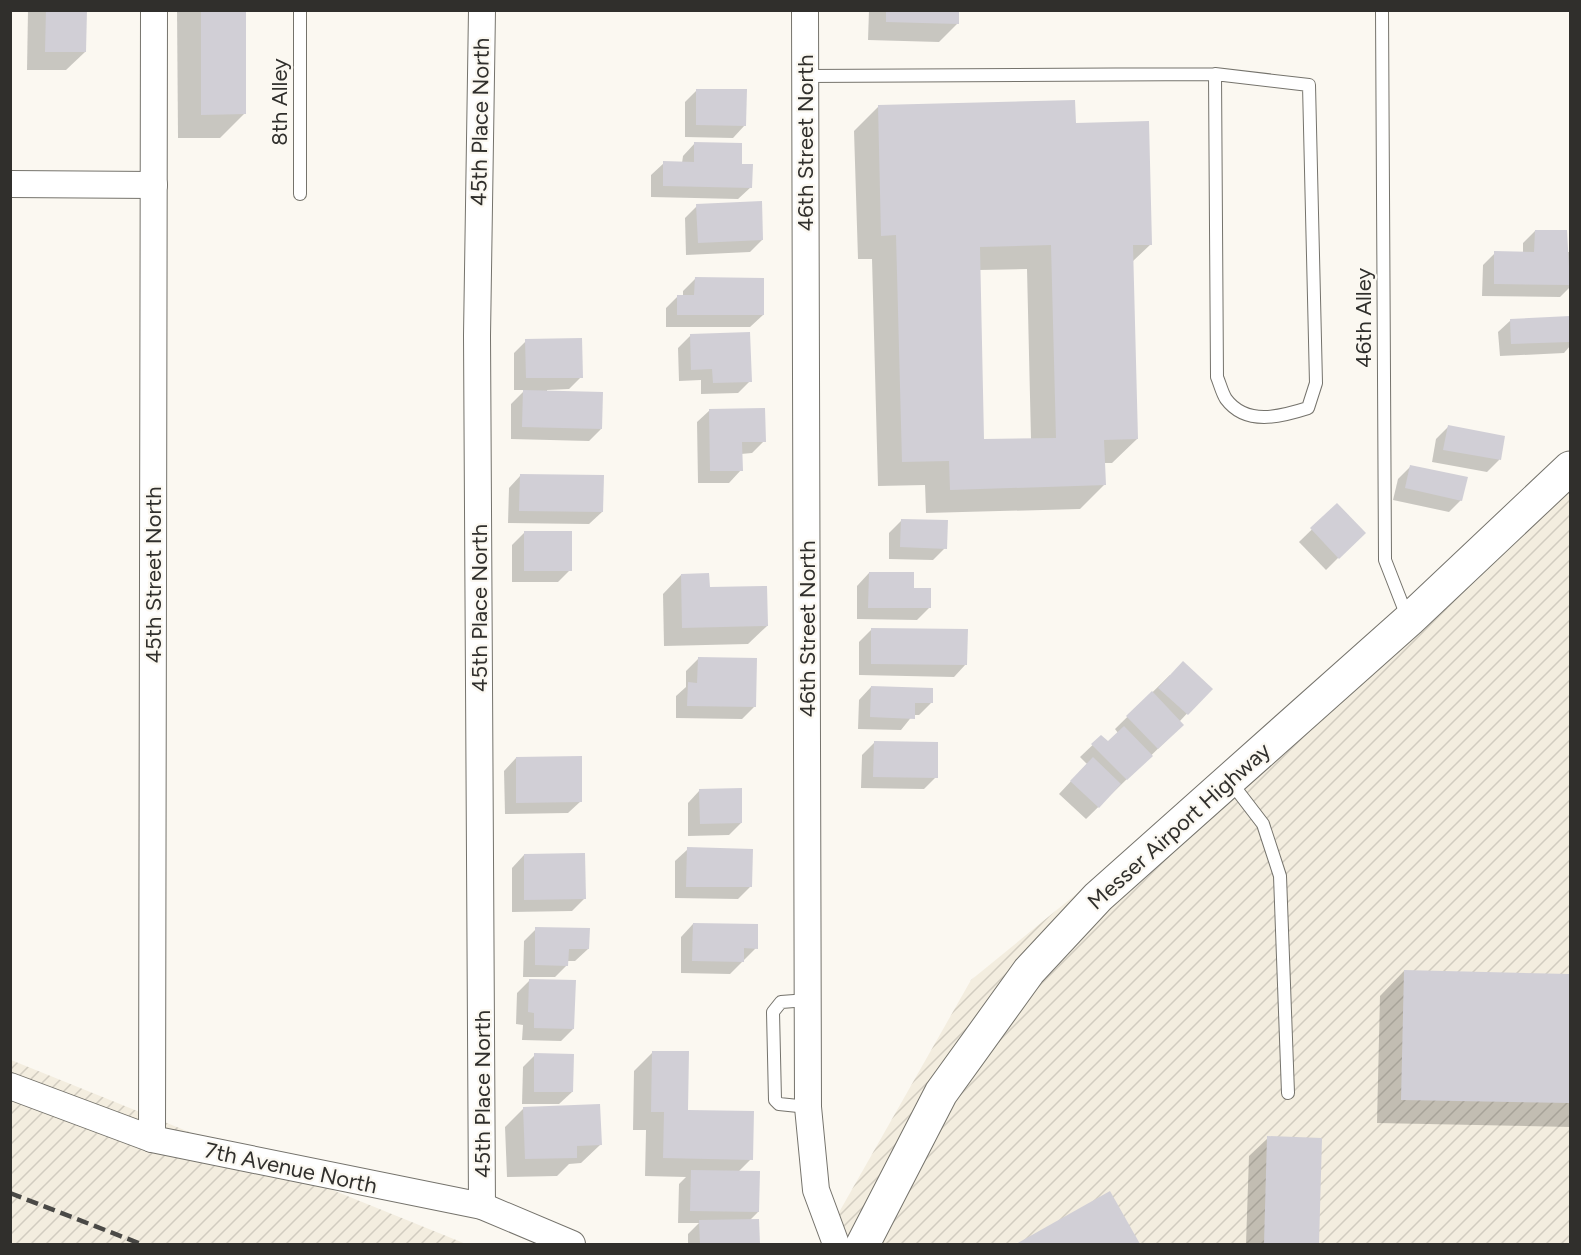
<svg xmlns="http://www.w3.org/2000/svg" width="1581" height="1255" font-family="Figtree,sans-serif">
	<defs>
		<pattern id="industrial-furrows" width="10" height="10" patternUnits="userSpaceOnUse" patternTransform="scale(1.5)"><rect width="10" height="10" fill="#f3eddf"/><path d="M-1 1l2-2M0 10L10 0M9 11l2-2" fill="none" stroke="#d1ccc0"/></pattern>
	</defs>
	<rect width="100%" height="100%" fill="#fbf8f1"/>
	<g fill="url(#industrial-furrows)">
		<polygon points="1570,491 1570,1244 821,1244 971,980"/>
		<polygon points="11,1060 466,1244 11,1244"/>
	</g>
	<g fill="#0003" fill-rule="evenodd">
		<polygon points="28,10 86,10 85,52 66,70 27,70"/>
		<polygon points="177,10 244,10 245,113 220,138 178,138"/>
		<polygon points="869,10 958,10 958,23 939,42 868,40"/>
		<polygon points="697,90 745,125 733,138 685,137 685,102"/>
		<path d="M878 107 1074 125 1151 244 1132 262 1137 439 1112 463H1104V485L1080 509 926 513 925 485 878 486 872 259H858L854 131ZM1027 269 1031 440 983 441 979 270Z"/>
		<polygon points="695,143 740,166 751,187 738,199 651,197 651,175 664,163 682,163 683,156"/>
		<polygon points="697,206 762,240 750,252 686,255 685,218"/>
		<polygon points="1535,231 1566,252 1570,252 1570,287 1560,297 1482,296 1483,265 1495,253 1523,253 1523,243"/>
		<polygon points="695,279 763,315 750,327 666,327 666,308 678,296 683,296 683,291"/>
		<polygon points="1570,318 1570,346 1564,353 1500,356 1498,332 1511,320"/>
		<polygon points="691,335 750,381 738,393 701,394 701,380 679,381 678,348"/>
		<polygon points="526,341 581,377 569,389 547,390 547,392 601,429 589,441 511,439 511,404 525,390 514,390 514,353"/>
		<polygon points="710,410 764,441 752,453 741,454 741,470 729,483 698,483 697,422"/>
		<polygon points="1448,427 1504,438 1499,460 1487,472 1432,462 1436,439"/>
		<polygon points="1410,467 1461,500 1449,512 1393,500 1398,479"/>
		<polygon points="521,475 602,512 589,524 508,523 509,488"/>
		<polygon points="1337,505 1351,545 1326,570 1299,542"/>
		<polygon points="902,520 945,548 933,560 889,559 889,533"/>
		<polygon points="525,532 570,570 558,582 512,582 512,545"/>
		<polygon points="869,573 913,590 929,608 917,620 857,619 857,586"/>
		<polygon points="681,575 708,589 767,626 748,644 664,646 663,594"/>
		<polygon points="872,629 966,664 954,677 859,675 859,642"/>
		<polygon points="698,659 754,707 742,719 676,718 676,696 686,687 686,671"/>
		<polygon points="1170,675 1210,689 1179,722 1170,737 1086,819 1059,794 1087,764 1080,757 1101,737 1108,743 1118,733 1115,729"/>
		<polygon points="871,687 931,703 919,715 913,715 901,730 858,729 859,700"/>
		<polygon points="875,742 936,777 924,789 861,788 862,755"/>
		<polygon points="516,758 581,801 568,813 505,814 504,771"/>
		<polygon points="700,790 741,823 729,835 688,836 688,803"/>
		<polygon points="688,849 750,887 738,899 675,898 675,861"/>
		<polygon points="524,855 584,899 572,911 512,912 512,868"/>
		<polygon points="693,924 756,948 730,974 681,973 681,937"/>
		<polygon points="536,929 588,949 575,961 567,961 567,965 555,977 523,977 524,941"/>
		<polygon points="1404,971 1570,975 1570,1127 1377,1123 1380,996"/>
		<polygon points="530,980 573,1029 561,1041 522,1040 523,1025 516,1024 517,993"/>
		<polygon points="653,1052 686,1112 751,1159 738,1172 758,1212 749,1221 758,1221 758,1244 688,1244 688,1234 699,1223 678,1223 679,1184 686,1177 645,1176 646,1130 633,1130 634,1071"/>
		<polygon points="535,1055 572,1092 559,1104 522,1104 523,1067"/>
		<polygon points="524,1108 600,1145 581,1163 569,1164 557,1176 507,1177 505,1127"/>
		<polygon points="1268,1138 1321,1140 1317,1244 1246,1244 1249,1156"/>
		<polygon points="1109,1193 1139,1244 1019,1244"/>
	</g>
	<g fill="#d1cfd6" fill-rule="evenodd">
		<polygon points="46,10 87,10 86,52 45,52"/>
		<polygon points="201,10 246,10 246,114 201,115"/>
		<polygon points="886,10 959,10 959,24 886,22"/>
		<polygon points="696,89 747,89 746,126 696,125"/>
		<path d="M1075 100 1076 123 1149 121 1152 245H1133L1138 439 1104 440 1106 485 950 490 949 461 902 462 896 235 881 236 878 105ZM1051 245 1056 438 984 439 980 247Z"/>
		<polygon points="694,142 742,143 742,164 753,164 752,188 663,186 663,161 694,162"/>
		<polygon points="762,201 763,240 698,243 696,204"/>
		<polygon points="1535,230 1567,230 1570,285 1494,284 1494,251 1534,252"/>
		<polygon points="695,277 764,278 764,315 677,315 677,295 694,295"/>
		<polygon points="1570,316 1570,342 1511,344 1510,319"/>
		<polygon points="750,332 752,382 713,383 712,369 691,370 690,334"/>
		<polygon points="582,338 583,378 526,378 525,339"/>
		<polygon points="523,390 603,392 602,429 522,427"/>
		<polygon points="765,408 766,442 742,442 743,471 710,471 709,409"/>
		<polygon points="1448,425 1505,436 1501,460 1443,450"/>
		<polygon points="1410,465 1468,477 1462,501 1405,488"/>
		<polygon points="520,474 604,475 603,512 519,511"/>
		<polygon points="1337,503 1366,533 1339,559 1310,528"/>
		<polygon points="901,519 948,520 947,549 900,547"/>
		<rect x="524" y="531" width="48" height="40"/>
		<polygon points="869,572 914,572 914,588 931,588 931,608 868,608"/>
		<polygon points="709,573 710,587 767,586 768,626 682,628 681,574"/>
		<polygon points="871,628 968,629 967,665 871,664"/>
		<polygon points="698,657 757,658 756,707 687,706 688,682 697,683"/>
		<polygon points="1183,661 1213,689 1188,715 1158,688"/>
		<polygon points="871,686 933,688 933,703 915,703 915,719 870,717"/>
		<polygon points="1152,691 1184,725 1158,749 1126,716"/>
		<polygon points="1124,726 1153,756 1127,780 1091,744 1101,735 1108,741"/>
		<polygon points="874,741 938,742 938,778 873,777"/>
		<polygon points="582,756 582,802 516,803 516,757"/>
		<polygon points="1093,757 1121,784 1099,808 1070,781"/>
		<polygon points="742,788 742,823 700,824 699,789"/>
		<polygon points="687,847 753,849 752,887 686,887"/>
		<polygon points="585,853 586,899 524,900 524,854"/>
		<polygon points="693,923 758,924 758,949 744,948 744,962 692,961"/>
		<polygon points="535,927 590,928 589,949 569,949 568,966 535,965"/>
		<polygon points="1404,970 1570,974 1570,1103 1401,1100"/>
		<polygon points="529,979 576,980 574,1029 534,1028 534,1013 528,1012"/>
		<polygon points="652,1051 689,1051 688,1110 754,1111 753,1160 663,1158 664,1112 651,1112"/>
		<polygon points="534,1053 574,1054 573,1092 534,1092"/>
		<polygon points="600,1104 602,1145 577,1146 577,1158 525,1159 523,1107"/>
		<polygon points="1267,1136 1322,1138 1319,1244 1264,1244"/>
		<polygon points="691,1170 760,1171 759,1212 690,1211"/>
		<polygon points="1110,1191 1140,1244 1016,1244"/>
		<polygon points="759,1219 760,1244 700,1244 699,1220"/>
	</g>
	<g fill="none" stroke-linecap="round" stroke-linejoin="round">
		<g stroke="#75736c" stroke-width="14">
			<g id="service">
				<polyline points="1382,10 1385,560 1408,619"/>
				<path d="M805 76 1215 74 1309 85 1316 383 1308 408C1280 417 1246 426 1226 399 1222 393 1220 384 1217 377L1215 74"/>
				<polyline points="300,194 300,10"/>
				<polyline points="1230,781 1263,824 1280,876 1288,1093"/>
				<polyline points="808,1000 781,1002 773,1012 775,1100 779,1104 808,1107"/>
			</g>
		</g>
		<g stroke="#75736c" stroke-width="28">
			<g id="minor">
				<polyline points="482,10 477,336 482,1206"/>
				<polyline points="805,10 808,1107 816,1190 836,1244"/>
				<polyline points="10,184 154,185"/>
				<polyline points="10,1086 152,1139 482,1206 572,1244"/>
				<polyline points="152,1139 154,10"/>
			</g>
		</g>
		<g stroke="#75736c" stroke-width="35">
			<polyline id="secondary" points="863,1244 941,1093 1029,971 1098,897 1409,620 1570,468"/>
		</g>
		<use href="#service" stroke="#fff" stroke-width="12"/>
		<use href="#minor" stroke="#fff" stroke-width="26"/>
		<use href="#secondary" stroke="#fff" stroke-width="33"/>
		<polyline stroke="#4a4946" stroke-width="4.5" stroke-dasharray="12 6" stroke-linecap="butt" points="10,1193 141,1244"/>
	</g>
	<g text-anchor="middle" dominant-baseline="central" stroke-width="4.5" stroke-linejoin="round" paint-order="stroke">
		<g font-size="22" fill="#302f2c" stroke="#fbf8f1">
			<text transform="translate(279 102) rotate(-90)">8th Alley</text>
			<text transform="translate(480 122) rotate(-89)">45th Place North</text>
			<text transform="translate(805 143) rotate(-90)">46th Street North</text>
			<text transform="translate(1363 318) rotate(-90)">46th Alley</text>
			<text transform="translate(153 575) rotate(-90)">45th Street North</text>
			<text transform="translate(479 608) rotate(-90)">45th Place North</text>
			<text transform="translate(807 629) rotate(-90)">46th Street North</text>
			<text transform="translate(1179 826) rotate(-42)">Messer Airport Highway</text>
			<text transform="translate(482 1094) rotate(-90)">45th Place North</text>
			<text transform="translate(291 1168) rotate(12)">7th Avenue North</text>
		</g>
	</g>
	<rect width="1581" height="1255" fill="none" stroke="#302f2c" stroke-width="24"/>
</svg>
